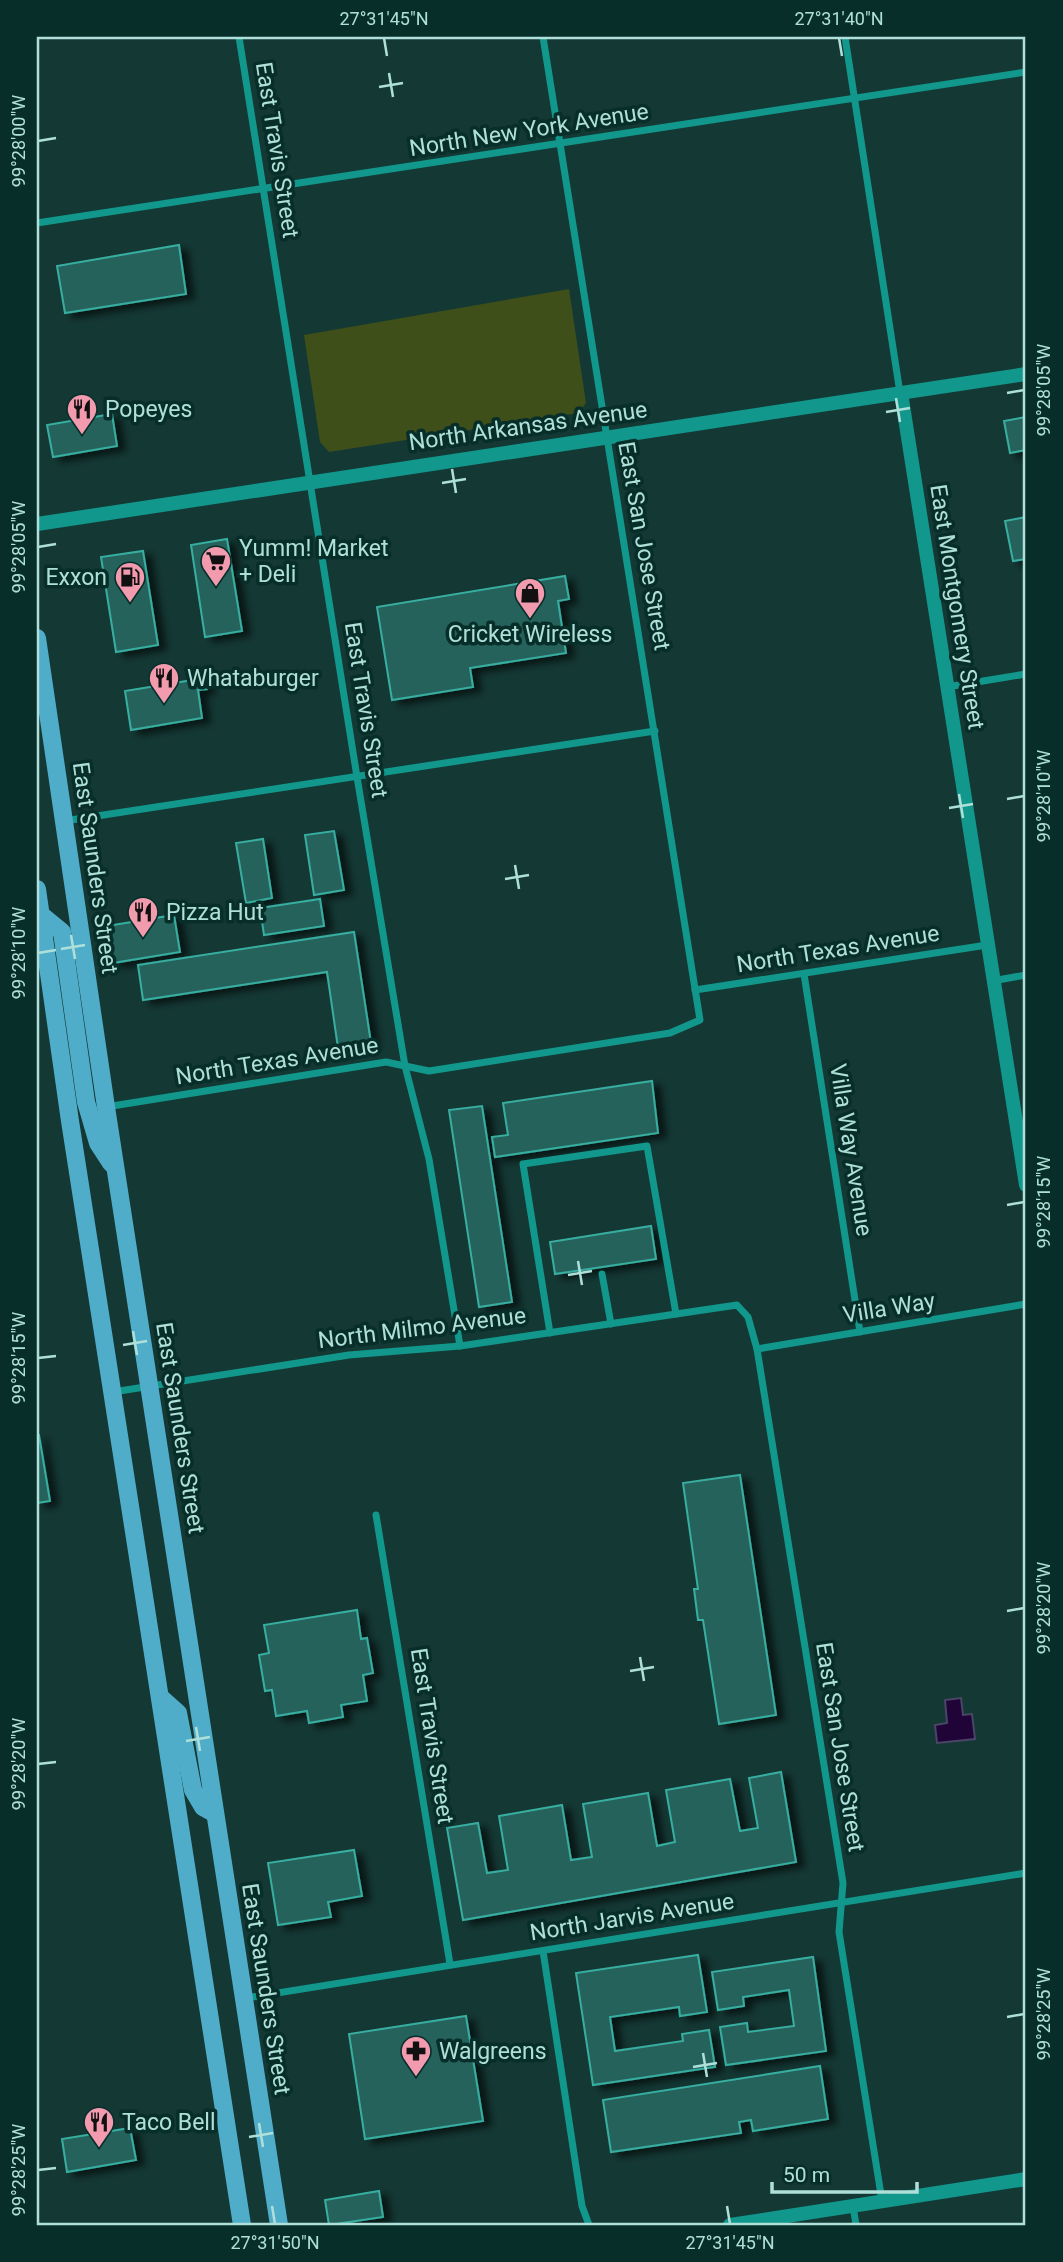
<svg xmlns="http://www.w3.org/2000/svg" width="1063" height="2262" font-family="Roboto,sans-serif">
	<defs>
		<filter id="shadow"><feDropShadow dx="8" dy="4.5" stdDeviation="3.5" flood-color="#0009"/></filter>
	</defs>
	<rect width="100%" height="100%" fill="#143834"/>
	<polygon fill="#3e4f1a" points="569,289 586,403 578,413 329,452 320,442 304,335"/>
	<polygon fill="#200437" stroke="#4b4668" stroke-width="2" points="961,1698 963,1715 972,1714 975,1739 937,1743 935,1725 947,1723 945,1700"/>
	<g fill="#26625b" stroke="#37aea1" stroke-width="2" filter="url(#shadow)">
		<polygon points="179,245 186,294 65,313 57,266"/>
		<polygon points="112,414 117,446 53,457 47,425"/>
		<polygon points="1026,417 1026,450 1010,453 1004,421"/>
		<polygon points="1026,517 1026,559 1013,561 1005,521"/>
		<polygon points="227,539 242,631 205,637 191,545"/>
		<polygon points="143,551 158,645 116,652 101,557"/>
		<polygon points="565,576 569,599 558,601 566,653 470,668 473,687 392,700 377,607"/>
		<polygon points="205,678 207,689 198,690 202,718 131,730 125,691"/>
		<polygon points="334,831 344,890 314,895 305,835"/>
		<polygon points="263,839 272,898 246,903 236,843"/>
		<polygon points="320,899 324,926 264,935 260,908"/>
		<polygon points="174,915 180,952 113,963 107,926"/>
		<polygon points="354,932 371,1043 338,1048 327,972 143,1000 138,965"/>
		<polygon points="652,1081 658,1133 495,1157 492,1137 508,1135 503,1103"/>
		<polygon points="482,1106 512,1302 479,1307 449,1110"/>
		<polygon points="651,1226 656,1259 555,1274 550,1242"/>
		<polygon points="37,1435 39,1435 50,1501 37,1503"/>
		<polygon points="740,1475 776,1715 719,1724 703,1620 698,1620 694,1589 698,1589 683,1483"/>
		<polygon points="357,1610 361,1639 367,1638 373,1673 363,1675 367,1701 341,1705 343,1717 309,1723 307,1711 276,1716 272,1690 265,1691 259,1655 269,1653 264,1625"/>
		<polygon points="781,1772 796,1862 463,1920 447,1828 478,1823 487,1873 508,1870 499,1816 562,1805 571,1860 592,1857 583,1804 648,1793 657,1846 675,1842 666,1790 730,1779 740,1831 758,1828 749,1778"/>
		<polygon points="354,1850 362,1896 328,1902 331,1917 278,1925 268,1863"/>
		<polygon points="698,1955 707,2012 680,2016 679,2007 610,2017 615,2051 683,2041 682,2034 709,2030 715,2067 593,2085 576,1973"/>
		<polygon points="813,1957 826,2051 726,2065 720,2027 747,2023 748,2032 794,2026 789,1990 743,1997 744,2006 718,2010 712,1972"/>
		<polygon points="466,2016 483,2121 365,2139 349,2034"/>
		<polygon points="820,2066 828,2119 753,2131 751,2120 739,2122 741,2133 611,2152 603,2100"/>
		<polygon points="130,2128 136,2160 67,2172 62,2139"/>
		<polygon points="379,2191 383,2217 329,2225 325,2200"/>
	</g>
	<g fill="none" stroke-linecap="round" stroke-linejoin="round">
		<g stroke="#11978c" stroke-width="7">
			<polyline points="239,37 357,777 405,1066 429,1159 460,1346"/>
			<polyline points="845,37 900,393"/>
			<polyline points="37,223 1026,72"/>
			<polyline points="947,687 1026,674"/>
			<polyline points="64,821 655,731"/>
			<polyline points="804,974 860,1332"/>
			<polyline points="992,981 1026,975"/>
			<polyline points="695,990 987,945"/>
			<polyline points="106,1107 386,1062 429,1071 670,1033 700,1020 543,37"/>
			<polyline points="602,1274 611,1324"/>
			<polyline points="550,1333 523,1164 647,1146 676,1314"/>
			<polyline points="757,1349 1026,1304"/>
			<polyline points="113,1392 349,1355 460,1346 737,1305 748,1317 757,1349 843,1883 839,1932 882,2201"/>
			<polyline points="376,1515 450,1964"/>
			<polyline points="543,1951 582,2206 589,2225"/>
			<polyline points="246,1998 1026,1873"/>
			<polyline points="853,2206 856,2225"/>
		</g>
		<g stroke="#11978c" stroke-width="14">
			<polyline points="901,393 1026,1185"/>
			<polyline points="37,524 1026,374"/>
			<polyline points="730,2225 1026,2179"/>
		</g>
		<g stroke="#50adc9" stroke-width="18">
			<polyline points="37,638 106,1107 279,2225"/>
			<polyline points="37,889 70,1121 242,2225"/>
			<polyline points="40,914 62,932 86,1102 98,1143 111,1163"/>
			<polyline points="160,1697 178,1713 193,1790 203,1807 214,1813"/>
		</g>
	</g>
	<path fill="none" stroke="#aee0d9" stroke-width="2.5" d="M384 38 387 56M839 38 842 56M389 73 393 97M379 87 403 83M38 141 56 138M1007 393 1024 390M896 398 900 422M886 412 910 408M452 469 456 493M442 483 466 479M38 547 56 544M959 794 963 818M1007 799 1024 796M949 808 973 804M515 865 519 889M505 879 529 875M71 935 75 959M61 949 85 945M38 953 56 950M1007 1205 1024 1202M578 1261 582 1285M568 1275 592 1271M133 1331 137 1355M123 1345 147 1341M38 1358 56 1356M1007 1611 1024 1608M640 1657 644 1681M630 1671 654 1667M196 1727 200 1751M186 1741 210 1737M38 1764 56 1762M1007 2017 1024 2014M703 2053 707 2077M693 2067 717 2063M259 2123 263 2147M249 2137 273 2133M38 2170 56 2168M272 2206 275 2224M727 2206 730 2224"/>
	<defs>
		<g id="restaurant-pin" transform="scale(1.575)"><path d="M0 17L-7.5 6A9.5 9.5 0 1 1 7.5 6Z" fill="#f29aae" stroke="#082e2a"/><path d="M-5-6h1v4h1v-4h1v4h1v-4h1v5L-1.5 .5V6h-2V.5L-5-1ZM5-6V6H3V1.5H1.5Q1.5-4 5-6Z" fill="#111"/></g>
		<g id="supermarket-pin" transform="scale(1.575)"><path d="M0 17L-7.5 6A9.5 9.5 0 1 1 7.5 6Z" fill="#f29aae" stroke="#082e2a"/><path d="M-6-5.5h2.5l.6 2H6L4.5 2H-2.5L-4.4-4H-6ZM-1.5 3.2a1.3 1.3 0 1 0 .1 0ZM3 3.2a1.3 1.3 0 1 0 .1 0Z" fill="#111"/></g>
		<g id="fuel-pin" transform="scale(1.575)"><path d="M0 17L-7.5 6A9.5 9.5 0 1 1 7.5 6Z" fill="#f29aae" stroke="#082e2a"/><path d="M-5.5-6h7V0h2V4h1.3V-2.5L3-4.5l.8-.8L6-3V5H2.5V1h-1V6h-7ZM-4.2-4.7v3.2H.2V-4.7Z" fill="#111"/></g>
		<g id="shop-pin" transform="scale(1.575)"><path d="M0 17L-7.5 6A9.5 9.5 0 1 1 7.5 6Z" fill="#f29aae" stroke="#082e2a"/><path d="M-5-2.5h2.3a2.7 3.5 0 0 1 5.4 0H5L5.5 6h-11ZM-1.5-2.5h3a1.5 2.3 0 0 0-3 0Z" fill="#111"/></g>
		<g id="pharmacy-pin" transform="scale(1.575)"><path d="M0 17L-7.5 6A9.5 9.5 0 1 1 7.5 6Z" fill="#f29aae" stroke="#082e2a"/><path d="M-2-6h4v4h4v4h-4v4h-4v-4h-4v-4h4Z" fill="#111"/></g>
	</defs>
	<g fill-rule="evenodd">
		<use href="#restaurant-pin" x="82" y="409"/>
		<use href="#supermarket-pin" x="216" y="561"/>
		<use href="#fuel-pin" x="130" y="577"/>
		<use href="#shop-pin" x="530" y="593"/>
		<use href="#restaurant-pin" x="164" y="678"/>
		<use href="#restaurant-pin" x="143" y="912"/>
		<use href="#pharmacy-pin" x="416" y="2051"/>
		<use href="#restaurant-pin" x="99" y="2122"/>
	</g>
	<g text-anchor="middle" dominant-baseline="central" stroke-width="7" stroke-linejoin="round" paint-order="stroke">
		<g font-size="23" fill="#aee0d9" stroke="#082e2a">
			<text transform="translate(529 130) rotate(-9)">North New York Avenue</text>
			<text transform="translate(277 150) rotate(81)">East Travis Street</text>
			<text transform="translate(528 426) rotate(-8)">North Arkansas Avenue</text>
			<text transform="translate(644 546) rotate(80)">East San Jose Street</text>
			<text transform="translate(957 607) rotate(81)">East Montgomery Street</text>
			<text transform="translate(366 710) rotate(81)">East Travis Street</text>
			<text transform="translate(95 868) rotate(82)">East Saunders Street</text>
			<text transform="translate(838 949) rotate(-9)">North Texas Avenue</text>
			<text transform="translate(277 1061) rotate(-9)">North Texas Avenue</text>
			<text transform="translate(851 1150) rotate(81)">Villa Way Avenue</text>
			<text transform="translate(889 1308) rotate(-9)">Villa Way</text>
			<text transform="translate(422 1328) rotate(-7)">North Milmo Avenue</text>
			<text transform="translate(180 1428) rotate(81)">East Saunders Street</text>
			<text transform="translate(432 1736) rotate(81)">East Travis Street</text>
			<text transform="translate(840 1747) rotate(81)">East San Jose Street</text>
			<text transform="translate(632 1917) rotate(-9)">North Jarvis Avenue</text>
			<text transform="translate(266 1989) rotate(81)">East Saunders Street</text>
		</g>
		<g font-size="23" fill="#aee0d9" stroke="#082e2a" text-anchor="start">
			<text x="105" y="409">Popeyes</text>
			<text x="239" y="548">Yumm! Market<tspan x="239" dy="26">+ Deli</tspan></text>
			<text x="107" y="577" text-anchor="end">Exxon</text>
			<text x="530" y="634" text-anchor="middle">Cricket Wireless</text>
			<text x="187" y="678">Whataburger</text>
			<text x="166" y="912">Pizza Hut</text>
			<text x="439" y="2051">Walgreens</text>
			<text x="122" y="2122">Taco Bell</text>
		</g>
	</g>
	<rect width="1063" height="2262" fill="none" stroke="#082e2a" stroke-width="77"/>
	<path d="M772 2182v10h145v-10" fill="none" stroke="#aee0d9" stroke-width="3.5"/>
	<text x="783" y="2182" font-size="21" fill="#aee0d9" stroke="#082e2a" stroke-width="5" paint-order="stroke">50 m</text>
	<rect x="38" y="38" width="986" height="2186" fill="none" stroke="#aee0d9" stroke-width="2.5"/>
	<g font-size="18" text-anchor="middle" fill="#aee0d9">
		<text x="384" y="25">27°31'45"N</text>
		<text x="839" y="25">27°31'40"N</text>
		<text transform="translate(19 141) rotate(-90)" y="6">99°28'00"W</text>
		<text transform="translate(1044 390) rotate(-90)" y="6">99°28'05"W</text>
		<text transform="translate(19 547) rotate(-90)" y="6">99°28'05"W</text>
		<text transform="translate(1044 796) rotate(-90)" y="6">99°28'10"W</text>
		<text transform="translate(19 953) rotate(-90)" y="6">99°28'10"W</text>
		<text transform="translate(1044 1202) rotate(-90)" y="6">99°28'15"W</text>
		<text transform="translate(19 1358) rotate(-90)" y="6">99°28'15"W</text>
		<text transform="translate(1044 1608) rotate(-90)" y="6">99°28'20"W</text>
		<text transform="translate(19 1764) rotate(-90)" y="6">99°28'20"W</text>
		<text transform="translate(1044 2014) rotate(-90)" y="6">99°28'25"W</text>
		<text transform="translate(19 2170) rotate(-90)" y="6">99°28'25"W</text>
		<text x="275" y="2249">27°31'50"N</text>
		<text x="730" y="2249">27°31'45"N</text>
	</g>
</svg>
